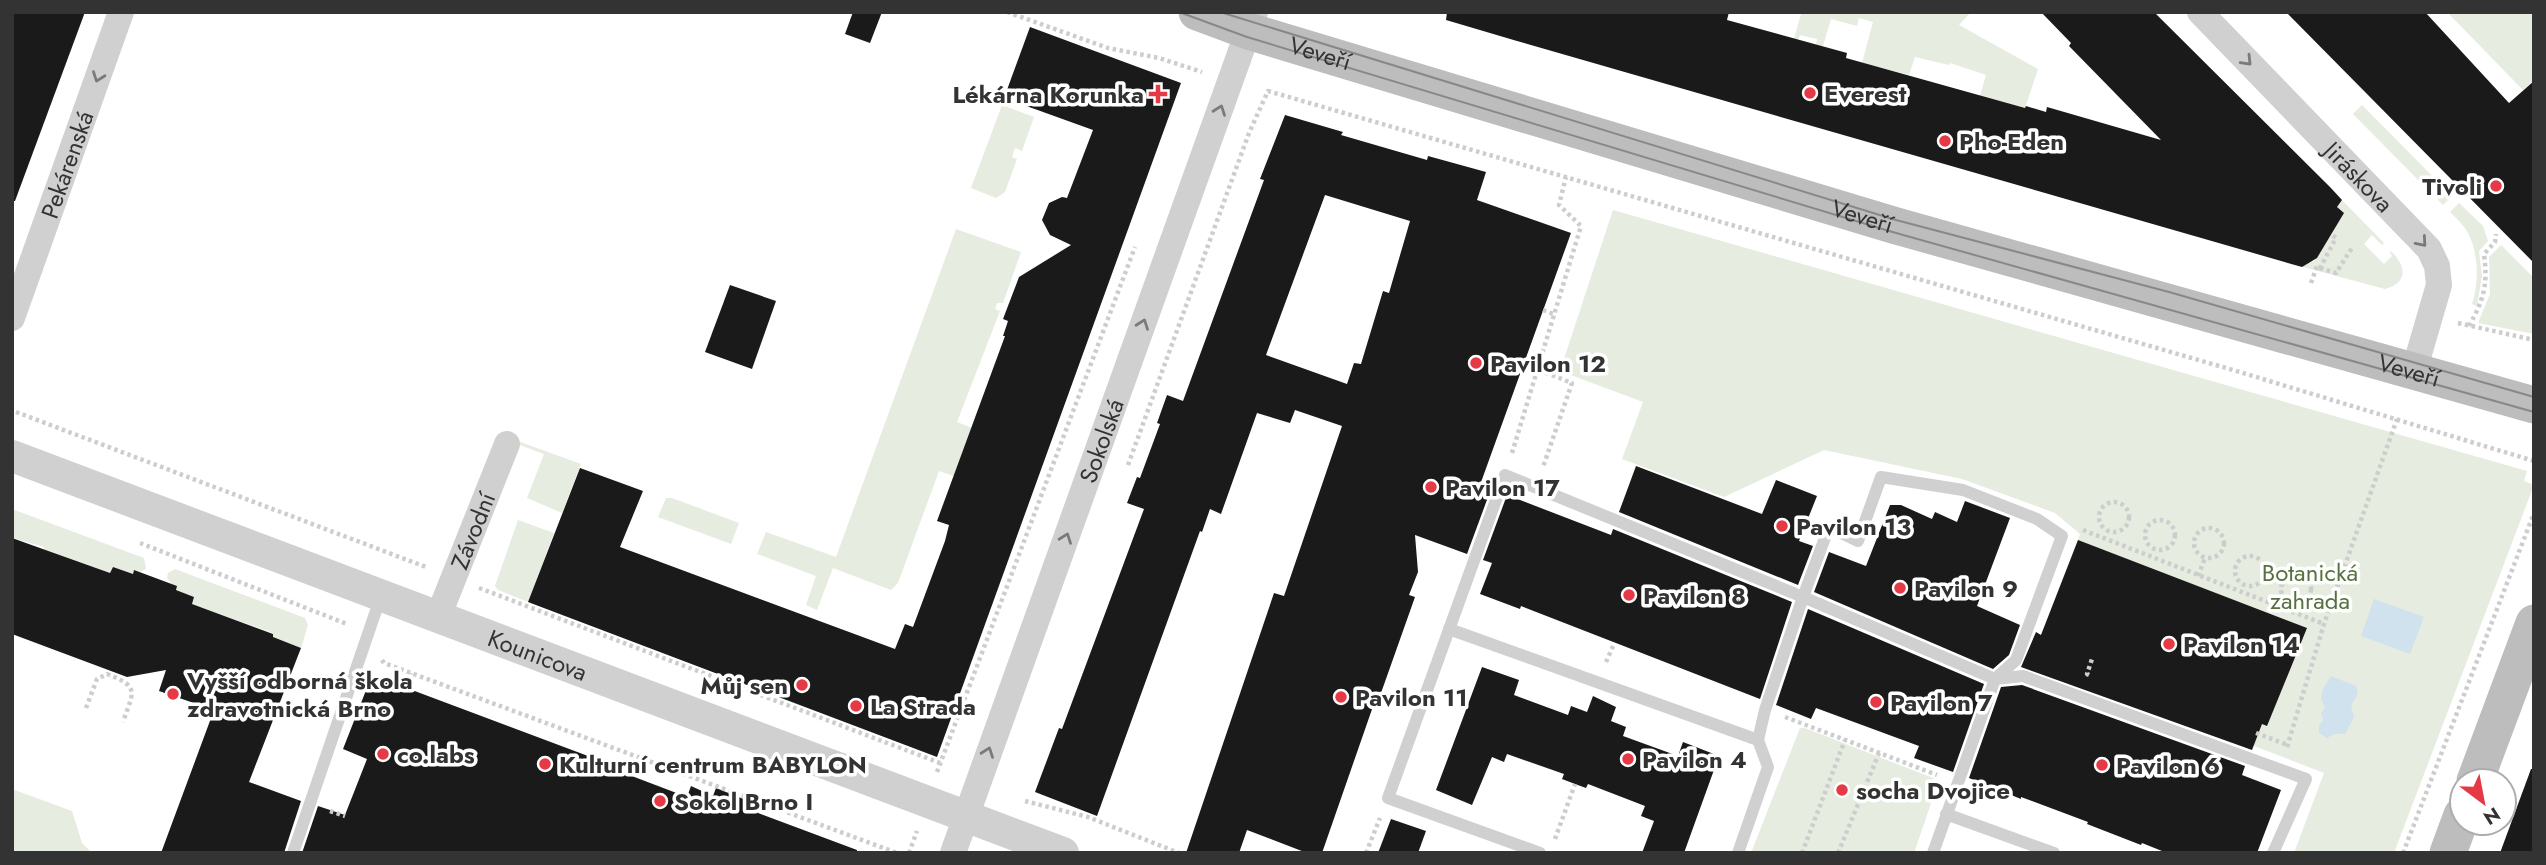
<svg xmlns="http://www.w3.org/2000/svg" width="2546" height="865" font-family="Jost,sans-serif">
	<rect width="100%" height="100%" fill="#fff"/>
	<g fill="#e6ecdf">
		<polygon points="1795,12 1971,12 1959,25 2038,69 2025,108 1980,96 1986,75 1950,63 1949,65 1915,57 1909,75 1862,63 1873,22 1859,18 1857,26 1831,19 1823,46 1816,45 1817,39 1800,35 1798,40 1794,39 1801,14"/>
		<polygon points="2447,12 2534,12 2534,81 2523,90"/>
		<polygon points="1002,105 1034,117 1022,151 1015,148 1012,157 1017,159 1005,192 996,198 971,188"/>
		<polygon points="2362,105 2452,196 2443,205 2353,114"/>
		<path d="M2342 200 2384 243 2382 245 2372 235 2364 244 2384 264 2392 256 2390 252 2391 251C2406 266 2409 282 2385 289L2303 267 2307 259 2314 262 2334 229 2337 207Z"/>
		<path d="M2459 203 2483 226 2488 241 2479 251 2482 276 2477 306 2472 304C2479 283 2479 254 2468 233 2464 225 2456 218 2450 212Z"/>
		<polygon points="1613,210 2527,471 2524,481 2534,485 2394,853 2294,853 2324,773 2031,660 2080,534 2055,513 1962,479 1824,450 1724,497 1622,459 1643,402 1560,371"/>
		<polygon points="956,229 1021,252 1003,303 997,303 995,309 1000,311 957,422 972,428 954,476 939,471 898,583 891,590 833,568 817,610 806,605 816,576 757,554 766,532 836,557"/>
		<polygon points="2501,245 2534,278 2534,334 2478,323 2490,294 2489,257"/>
		<polygon points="501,435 581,464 562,513 527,498 544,454 499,437"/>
		<polygon points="666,498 672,498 739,523 731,544 658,517"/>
		<polygon points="12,509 144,558 146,569 140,572 135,570 133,574 113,567 110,573 44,549 44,547 12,538"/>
		<polygon points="518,520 554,533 528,602 498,590 495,586"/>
		<polygon points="175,569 305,618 308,625 301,648 273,637 273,633 192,604 194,597 176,590 167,578 168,573"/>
		<polygon points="1800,728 1805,728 1933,778 1938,783 1914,853 1751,853"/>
		<polygon points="12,789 72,811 82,843 92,853 12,853"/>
	</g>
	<g fill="#cfe2ee">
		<polygon points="2374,599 2424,617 2410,654 2361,636"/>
		<path d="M2331 676 2356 686 2358 693C2352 707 2349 701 2354 717L2345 734H2334L2327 738 2319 733V726L2323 720 2321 713 2325 708 2321 699 2323 689Z"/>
	</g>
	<g fill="#1a1a1a" fill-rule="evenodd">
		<polygon points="12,12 85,12 15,201 12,201"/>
		<polygon points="853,12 882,12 870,43 845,34"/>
		<polygon points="1447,12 1729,12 1727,20 1847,53 1846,58 2025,108 2026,106 2046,112 2047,107 2161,140 2069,46 2071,43 2041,12 2154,12 2330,187 2342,200 2337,207 2344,213 2317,258 2302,267 1517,41 1446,20"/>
		<polygon points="2286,12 2425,12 2509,103 2534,81 2534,263"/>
		<polygon points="1030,27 1181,83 937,757 528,602 580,468 643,491 620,547 895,649 905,624 913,627 945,541 949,525 937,521 1005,336 1003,336 1008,321 1003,319 1019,277 1071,245 1050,235 1042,220 1049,203 1062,197 1067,198 1093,130 1004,98"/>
		<path d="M1285 115 1343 132 1341 135 1427 160 1428 156 1486 172 1477 200 1571 233 1480 485 1491 489 1467 554 1415 535 1418 572 1409 595 1415 597 1381 693 1378 692 1322 853H1307L1247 830 1239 853H1186L1274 593 1284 596 1342 426 1295 410 1290 423 1257 413 1221 514 1210 509 1202 532 1200 531 1097 816 1035 792 1059 728 1062 729 1144 509 1127 503 1137 477 1140 478 1160 424 1157 423 1167 395 1183 401 1264 180 1260 179ZM1325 195 1410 221 1389 293 1383 291 1361 364 1354 363 1347 384 1266 355Z"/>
		<polygon points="730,285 776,301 752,369 705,352"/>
		<polygon points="1636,466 1762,514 1776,480 1817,496 1799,541 1813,546 1798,585 1619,512"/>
		<polygon points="1507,495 1611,535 1613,529 1792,602 1760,699 1521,606 1520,609 1480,594 1492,563 1483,560"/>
		<polygon points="1965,501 2010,518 1977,606 2020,625 2009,655 1993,669 1814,592 1829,552 1866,566 1890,505 1901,505 1932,519 1935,512 1957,522"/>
		<polygon points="12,538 110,573 113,567 133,574 134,570 177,586 176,590 194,597 192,604 273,634 273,637 301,648 249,782 301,801 284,853 161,853 214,710 159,691 166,670 127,677 12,634"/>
		<polygon points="2078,540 2307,628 2267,726 2262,724 2252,750 2021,667 2036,632 2041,635"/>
		<polygon points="1808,609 1984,684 1953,772 1914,758 1919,746 1816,708 1811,719 1776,705"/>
		<polygon points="1482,667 1519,680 1514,695 1568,715 1571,706 1587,712 1593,696 1616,707 1611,721 1626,727 1623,736 1678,756 1683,742 1719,756 1684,853 1642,853 1654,821 1641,816 1645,806 1588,784 1586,788 1575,784 1562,779 1564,774 1507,754 1504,762 1492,757 1472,805 1436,790"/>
		<polygon points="372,675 596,759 595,762 687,797 691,786 713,796 716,788 761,806 758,813 857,850 857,853 302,853 318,806 345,815 367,759 343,749"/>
		<polygon points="2022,685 2245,766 2242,775 2281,790 2257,853 2167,853 2142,843 2141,845 2087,824 2088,822 2021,797 2021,799 1969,778 2001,687"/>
		<polygon points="2531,769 2534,769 2534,853 2500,853"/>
		<polygon points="1391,819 1426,831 1418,853 1378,853"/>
	</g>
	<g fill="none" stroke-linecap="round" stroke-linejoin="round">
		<g stroke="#cdcdcd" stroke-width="4.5" stroke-dasharray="3.5 3.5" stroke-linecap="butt">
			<polyline points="1007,12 1108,48 1159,58 1202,72"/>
			<polyline points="2320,268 2336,273 2352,248"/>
			<polyline points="2311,283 2317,266 2320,268 2336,238 2331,234"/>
			<polyline points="1543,310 1556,315"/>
			<polyline points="2458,323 2534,340"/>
			<path d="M2469 326C2484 299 2488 285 2484 254L2495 242 2496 234"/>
			<polyline points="1539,370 1572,383 1543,467"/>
			<polyline points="16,412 426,567"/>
			<polyline points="1512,453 1581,226 1559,205 1566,177"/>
			<polyline points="1128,465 1249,133 1268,91 2233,370 2534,461"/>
			<circle cx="2114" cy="517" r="15"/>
			<circle cx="2160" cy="535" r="15"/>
			<circle cx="2209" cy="543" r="15"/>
			<polyline points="2083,530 2324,624"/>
			<polyline points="140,543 347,624"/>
			<circle cx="2250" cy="571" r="15"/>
			<circle cx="2296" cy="589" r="15"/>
			<polyline points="2198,576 2205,558"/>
			<polyline points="479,588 940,763"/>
			<polyline points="382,660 384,663 897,853"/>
			<polyline points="1606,662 1614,644"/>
			<polyline points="2089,675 2087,674 2092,659"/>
			<polyline points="408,688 411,673"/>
			<path d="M86 708 97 679 107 674C141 687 133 692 123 722"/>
			<polyline points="1785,717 1937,775"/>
			<polyline points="2256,733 2288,745"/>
			<polyline points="2287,747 2324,624 2397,419"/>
			<polyline points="937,772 1135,247"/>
			<polyline points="1025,801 1088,817 1179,853"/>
			<polyline points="330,811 345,816"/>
			<polyline points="1555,839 1575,784"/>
			<polyline points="909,853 917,831"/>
			<polyline points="1366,853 1380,818"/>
			<polyline points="1802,853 1845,740"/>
			<polyline points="1838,853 1879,753"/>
			<polyline points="2403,853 2534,513"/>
		</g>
		<g stroke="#d0d0d0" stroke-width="12">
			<polyline points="1449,629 1758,740"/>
			<polyline points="1946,814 2054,853"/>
			<polyline points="293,853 381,596"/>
			<polyline points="1540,853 1388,798 1505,475 1803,597 1829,527 1858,541 1881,477 1963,490 2037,519 2062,536 2016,660 1995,679 2023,676 2306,779 2273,853"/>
			<polyline points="1738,853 1768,767 1758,740 1765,710 1803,597 1995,679 1933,853"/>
		</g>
		<g stroke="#d0d0d0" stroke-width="26">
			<path id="s1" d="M2200 12 2429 249 2437 266 2439 285 2414 371"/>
			<path id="s2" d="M12 318 121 12"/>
			<path id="s3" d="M438 617 507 444"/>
			<path id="s4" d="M953 853 1255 12"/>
		</g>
		<path stroke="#d0d0d0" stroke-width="32" id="s5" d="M12 456 1063 853"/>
		<g stroke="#bdbdbd" stroke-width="37">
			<path id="s6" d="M1197 12 1248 31 1893 225 2534 405"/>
			<polyline points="2475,781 2534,623"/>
			<polyline points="2448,853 2462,815"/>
		</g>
		<g stroke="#888" stroke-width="2">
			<polyline points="1179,12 1247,37 1889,231 2534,412"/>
			<polyline points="1220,12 1896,220 2169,292 2534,397"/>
		</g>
	</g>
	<defs><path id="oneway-chevron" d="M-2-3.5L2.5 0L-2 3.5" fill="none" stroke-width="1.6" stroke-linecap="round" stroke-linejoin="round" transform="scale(1.75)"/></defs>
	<g stroke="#7a7a7a">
		<use href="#oneway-chevron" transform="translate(2247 61) rotate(46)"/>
		<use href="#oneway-chevron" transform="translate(98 77) rotate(110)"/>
		<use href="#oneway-chevron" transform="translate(1220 110) rotate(-70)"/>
		<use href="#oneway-chevron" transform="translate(2422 242) rotate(49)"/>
		<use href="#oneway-chevron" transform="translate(1143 324) rotate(-70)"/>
		<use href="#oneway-chevron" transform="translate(1066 538) rotate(-70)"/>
		<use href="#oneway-chevron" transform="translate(988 752) rotate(-70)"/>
	</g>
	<g fill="#e63946" stroke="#fff" stroke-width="2.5">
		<circle cx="1810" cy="93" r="7"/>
		<path d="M1154.5 83.5h7v7h7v7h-7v7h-7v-7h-7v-7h7z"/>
		<circle cx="1945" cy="141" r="7"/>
		<circle cx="2496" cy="186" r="7"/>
		<circle cx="1476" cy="363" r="7"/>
		<circle cx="1431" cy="487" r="7"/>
		<circle cx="1782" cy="526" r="7"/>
		<circle cx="1900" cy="588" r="7"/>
		<circle cx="1629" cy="595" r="7"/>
		<circle cx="2169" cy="644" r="7"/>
		<circle cx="802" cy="685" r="7"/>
		<circle cx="173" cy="694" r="7"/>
		<circle cx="1341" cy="697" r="7"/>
		<circle cx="1876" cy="702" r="7"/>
		<circle cx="856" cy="706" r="7"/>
		<circle cx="383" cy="754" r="7"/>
		<circle cx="1628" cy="759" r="7"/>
		<circle cx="545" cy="764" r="7"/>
		<circle cx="2102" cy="765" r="7"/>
		<circle cx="1842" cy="790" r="7"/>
		<circle cx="660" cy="801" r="7"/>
	</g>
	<g text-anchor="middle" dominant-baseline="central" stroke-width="7" stroke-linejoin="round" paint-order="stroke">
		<g font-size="24" fill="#333" stroke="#fff">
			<text stroke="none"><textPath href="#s6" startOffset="130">Veveří</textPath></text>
			<text stroke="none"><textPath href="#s2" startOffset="163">Pekárenská</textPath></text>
			<text stroke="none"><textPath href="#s1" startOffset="229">Jiráskova</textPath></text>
			<text stroke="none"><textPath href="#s6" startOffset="696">Veveří</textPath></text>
			<text stroke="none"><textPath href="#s6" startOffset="1264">Veveří</textPath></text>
			<text stroke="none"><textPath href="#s4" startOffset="438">Sokolská</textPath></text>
			<text stroke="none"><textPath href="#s3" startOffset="93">Závodní</textPath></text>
			<text stroke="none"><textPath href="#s5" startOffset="562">Kounicova</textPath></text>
		</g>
		<g font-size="24" font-weight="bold" fill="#333" stroke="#fff" text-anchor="start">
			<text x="1824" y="93">Everest</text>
			<text x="1144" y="94" text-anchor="end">Lékárna Korunka</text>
			<text x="1959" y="141">Pho-Eden</text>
			<text x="2482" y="186" text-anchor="end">Tivoli</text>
			<text x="1490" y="363">Pavilon 12</text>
			<text x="1445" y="487">Pavilon 17</text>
			<text x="1796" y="526">Pavilon 13</text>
			<text x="1914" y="588">Pavilon 9</text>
			<text x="1643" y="595">Pavilon 8</text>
			<text x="2183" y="644">Pavilon 14</text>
			<text x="187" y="680">Vyšší odborná škola<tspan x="187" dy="28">zdravotnická Brno</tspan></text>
			<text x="788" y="685" text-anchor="end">Můj sen</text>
			<text x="1355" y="697">Pavilon 11</text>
			<text x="1890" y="702">Pavilon 7</text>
			<text x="870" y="706">La Strada</text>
			<text x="397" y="754">co.labs</text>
			<text x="1642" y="759">Pavilon 4</text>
			<text x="559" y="764">Kulturní centrum BABYLON</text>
			<text x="2116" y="765">Pavilon 6</text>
			<text x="1856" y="790">socha Dvojice</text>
			<text x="674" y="801">Sokol Brno I</text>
		</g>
		<g font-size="24" fill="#56703f" stroke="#fff">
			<text x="2310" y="572">Botanická<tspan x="2310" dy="28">zahrada</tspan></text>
		</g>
	</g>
	<rect width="2546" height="865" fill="none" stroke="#333333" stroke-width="28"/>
	<g transform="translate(2483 802) rotate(148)"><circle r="33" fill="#ffffff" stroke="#adadad" stroke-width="2"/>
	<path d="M0-5L12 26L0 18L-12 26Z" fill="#e63946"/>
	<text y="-10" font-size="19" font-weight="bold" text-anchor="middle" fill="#333333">N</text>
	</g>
</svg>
